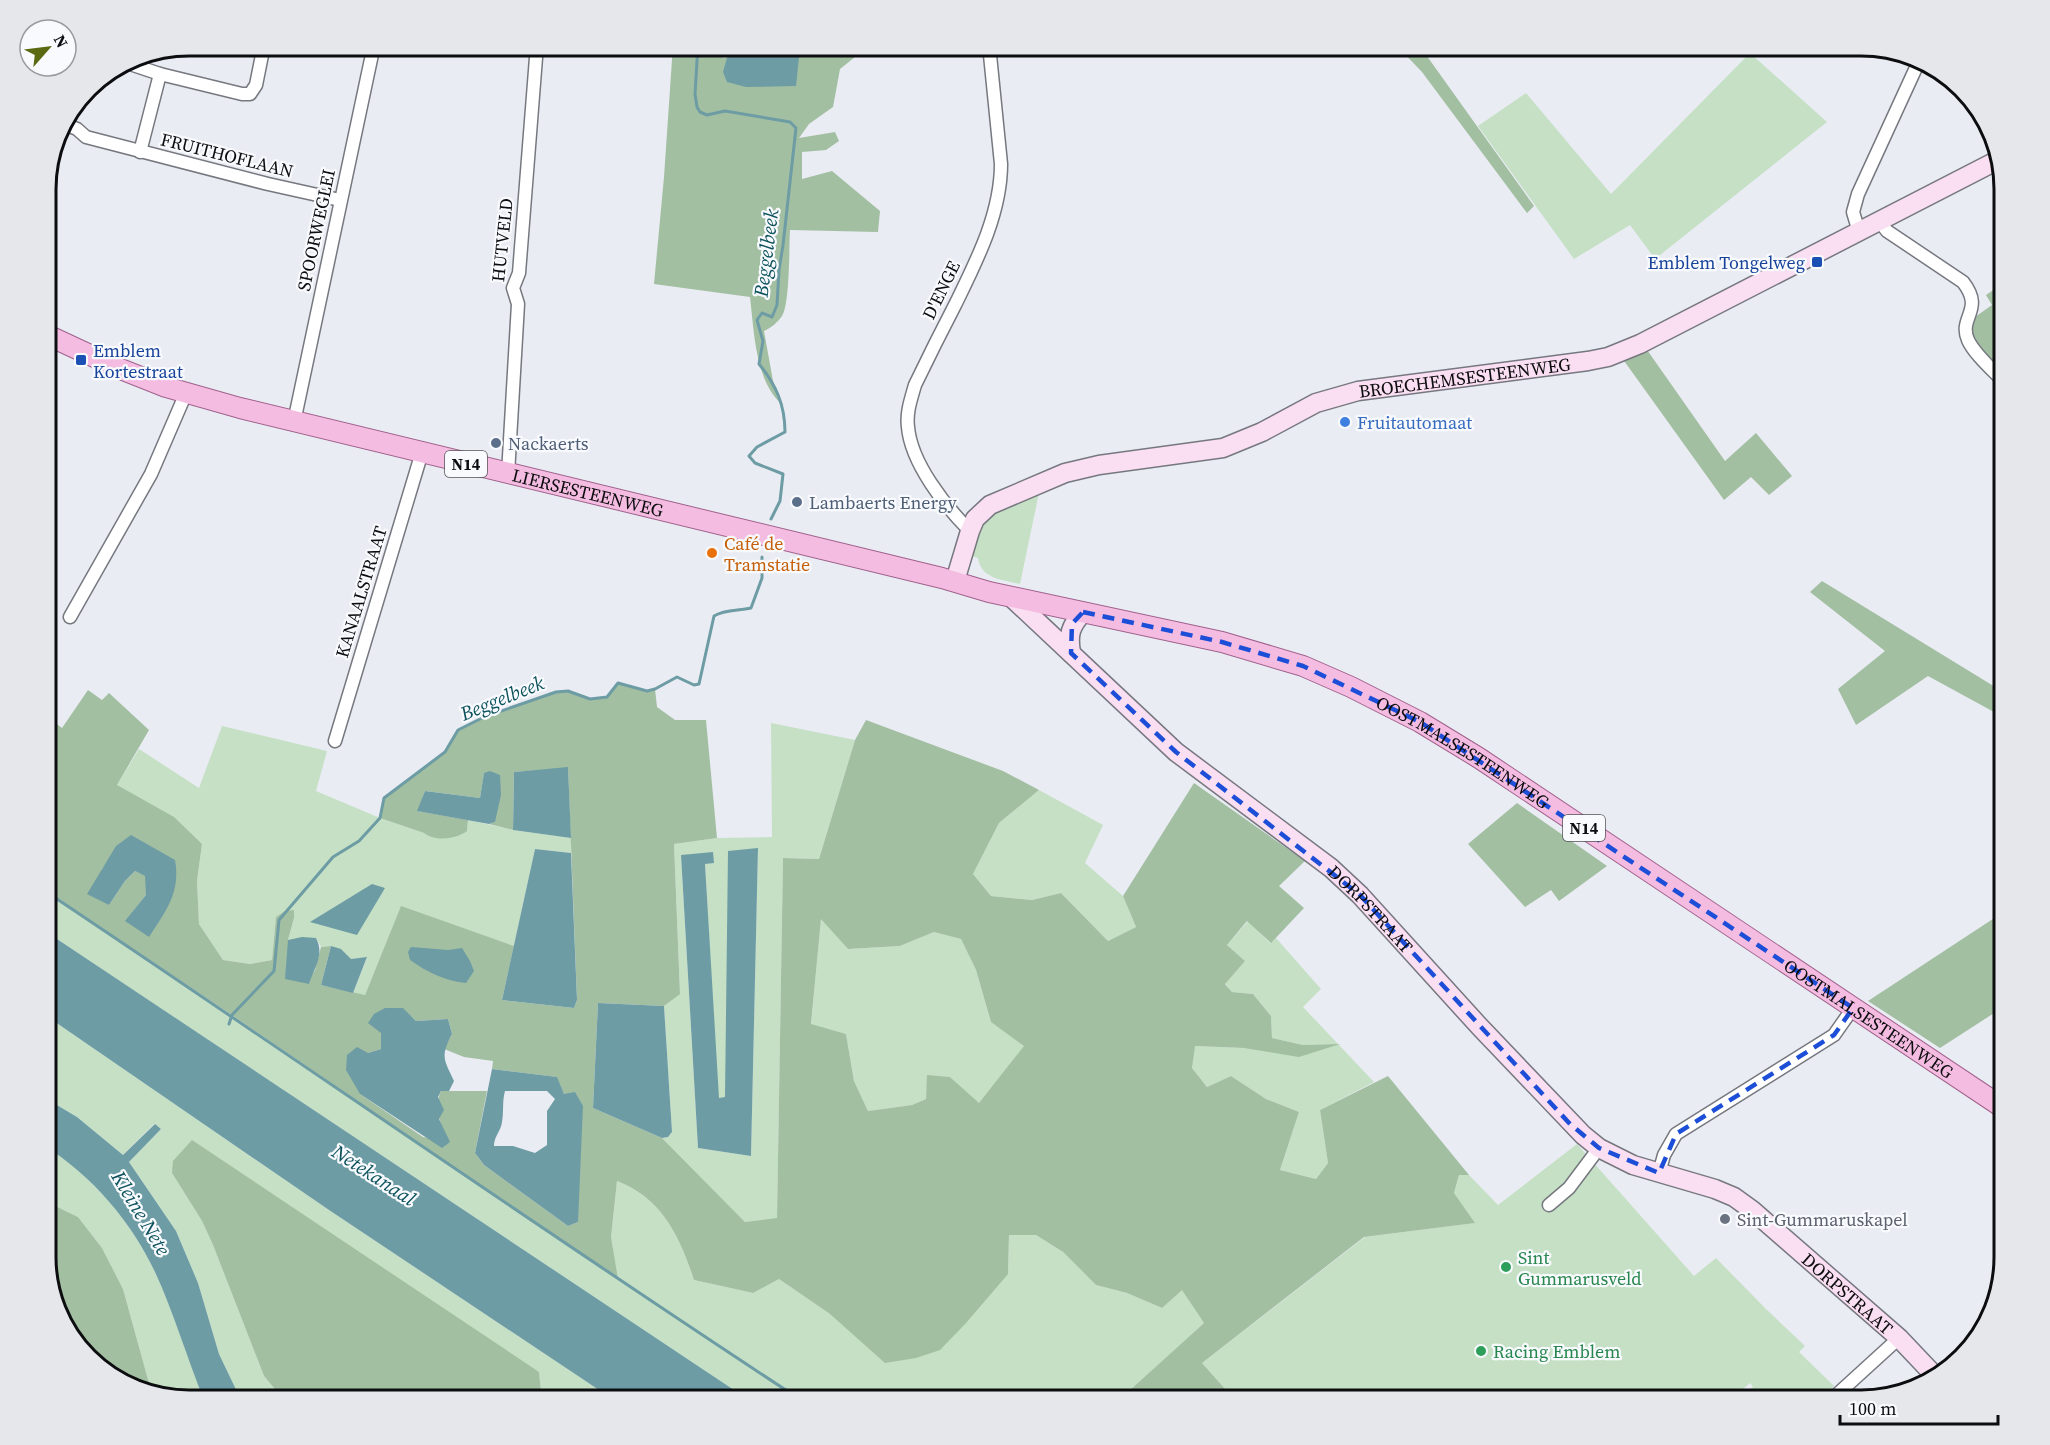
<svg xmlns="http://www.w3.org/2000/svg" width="2050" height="1445" font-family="'Source Serif 4',serif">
	<rect width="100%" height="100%" fill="#eaecf3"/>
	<g fill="#c5e0c5" fill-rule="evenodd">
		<polygon points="1750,53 1827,122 1655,259 1630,225 1574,259 1478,126 1526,93 1611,194"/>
		<path d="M1040 488 1020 584C1003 580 981 579 978 558L972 556C983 505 997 507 1040 488Z"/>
		<path d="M771 723 855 740 819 859 783 858 777 1219 745 1222 662 1138 668 1137 672 1132 664 1006 680 993 674 844 717 838 772 837ZM758 848 751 1156 698 1148 681 855 714 862 705 864 718 1099 725 1098Z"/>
		<polygon points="222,726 327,751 316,791 380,818 424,833 467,831 468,820 513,830 571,838 571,853 535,849 514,946 401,907 365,995 353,993 367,958 351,959 331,946 321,947 316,938 288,940 294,918 276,917 272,960 250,964 223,960 199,924 197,881 202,844 117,785 139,749 199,788"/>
		<polygon points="1039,790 1103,825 1085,863 1123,896 1136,927 1108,941 1061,893 1032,900 991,896 973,874 999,823"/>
		<path d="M45 891 226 1011 617 1278 611 1237 617 1181C662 1198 680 1237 694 1280L753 1293 779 1279 830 1314 1008 1274 1009 1235H1036L1063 1252 1096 1285 1127 1293 1162 1308 1182 1289 1204 1323 1119 1400H749L45 931Z"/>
		<polygon points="821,918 848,949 900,946 934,932 961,939 976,970 991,1022 1025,1046 979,1104 950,1077 928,1076 926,1099 912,1105 868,1111 854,1081 846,1034 811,1025"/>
		<polygon points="1248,921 1270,943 1276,938 1321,989 1303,1007 1374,1082 1320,1110 1328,1163 1316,1179 1280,1170 1299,1112 1266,1099 1231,1076 1207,1087 1192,1068 1194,1046 1244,1048 1336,1044 1303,1045 1272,1038 1271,1016 1253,994 1232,992 1225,983 1245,961 1227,945"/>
		<polygon points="45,1015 329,1210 614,1400 542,1400 539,1372 172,1173 202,1221 213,1245 264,1376 284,1400 241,1400 219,1354 198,1283 176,1231 129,1162 161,1129 154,1124 123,1155 77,1117 45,1098"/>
		<polygon points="1577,1144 1694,1276 1716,1258 1766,1309 1805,1346 1799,1352 1834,1386 1821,1400 1738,1400 1753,1387 1750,1383 1730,1400 1235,1400 1202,1363 1365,1237 1474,1223 1454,1193 1459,1175 1469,1175 1498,1205"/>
		<path d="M45 1146C92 1176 131 1221 155 1272 174 1313 188 1357 204 1400H189L152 1394 123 1289 102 1248 78 1217 45 1201Z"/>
	</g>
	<g fill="#a2bfa2" fill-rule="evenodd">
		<path d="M673 45H698L697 51 726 58 724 45H902L912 47 907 55 855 57 840 69 833 107 809 124 799 138 835 132 839 141 826 150 802 152V179L832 171 880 211 878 232 790 230C789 247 790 304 782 316 778 322 771 328 764 331L773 381 783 405C755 383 754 330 750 297L654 284 664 177Z"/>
		<polygon points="1396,45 1419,45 1534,206 1527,213 1422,72"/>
		<polygon points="2005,282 2005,377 1979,346 1969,328 1975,317 1992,305 1986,295"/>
		<polygon points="1645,347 1725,461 1756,433 1792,476 1769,495 1751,477 1724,500 1622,358"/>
		<polygon points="1822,581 2005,693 2005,718 1928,676 1856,725 1838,689 1885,651 1810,592"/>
		<path d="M618 683 647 691 655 689 657 707 675 720H706L717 838 674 844 680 994 664 1006 598 1003 593 1108 662 1138 745 1222 777 1218 783 858 819 859 855 740 866 720 1003 771 1039 790 999 823 973 874 991 896 1032 900 1061 893 1108 941 1136 927 1123 896 1194 783 1305 861 1279 886 1304 908 1271 943 1247 921 1227 945 1245 961 1225 984 1232 992 1253 994 1271 1016 1272 1038 1303 1045 1340 1044 1299 1057 1244 1048 1195 1046 1192 1068 1207 1087 1231 1076 1266 1099 1299 1112 1280 1170 1316 1179 1328 1163 1320 1110 1388 1076 1469 1175H1459L1454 1193 1475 1223 1364 1237 1202 1363 1235 1400H1119L1204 1323 1182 1290 1162 1308 1127 1293 1096 1285 1063 1252 1036 1235H1009L1008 1274 966 1323 940 1350 916 1358 885 1363 830 1314 779 1279 753 1293 694 1280C680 1237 662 1198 617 1181L611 1237 618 1279 226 1011 45 891V715L62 728 88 690 102 700 109 693 149 730 117 785 174 817 202 844 197 881 199 924 223 960 250 964 272 960 276 917 285 911 294 910V918L288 940 311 976 315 970 321 947 331 946 321 985 365 995 401 906 514 946 502 1000 574 1008 577 1000 568 768 514 772 513 830 489 824 495 822 484 774 480 798 425 791 418 811 468 820 467 831C456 839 436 842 424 833L380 818 384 798 445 752 458 730 484 717 556 692 568 691 591 699 607 697ZM175 860 126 921 146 895V876L135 871 125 881 109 905 102 868ZM821 919 848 949 900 946 934 932 961 939 976 970 991 1022 1024 1046 979 1103 950 1077 927 1075 926 1099 912 1105 868 1111 854 1081 846 1034 811 1024ZM402 1008 416 1021 448 1019 452 1034 444 1049 464 1057 493 1061 492 1069 556 1077 564 1094 578 1222 568 1226 484 1165 475 1153 487 1091H441C433 1108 441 1127 449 1142L423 1137 360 1094 368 1053 381 1049V1033Z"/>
		<polygon points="1517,803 1607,866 1559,901 1551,890 1525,907 1468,844"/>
		<polygon points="2005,911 2005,1006 1940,1048 1868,1001"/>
		<polygon points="192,1140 539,1372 542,1400 284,1400 264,1376 213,1245 202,1221 172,1173 173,1161"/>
		<polygon points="45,1201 78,1217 102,1248 123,1289 152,1394 142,1392 102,1370 60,1320 45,1265"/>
	</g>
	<g fill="#6d9ca4" fill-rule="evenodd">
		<polygon points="741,52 780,53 799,57 796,86 746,87 727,82 723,72 727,58"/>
		<polygon points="568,767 571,838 513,830 514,772"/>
		<polygon points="490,771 500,775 501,795 495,822 489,824 417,811 425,791 480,798 484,773"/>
		<path d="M131 835 175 860C181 892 166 911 149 937L125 921 146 895 145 876 135 871 125 881 109 905 87 894 116 846Z"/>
		<polygon points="758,848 751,1156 698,1148 681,855 713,852 714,863 705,864 719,1098 725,1097 728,851"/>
		<polygon points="535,849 571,853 577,1000 574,1008 502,1000"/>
		<polygon points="372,884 385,888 357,935 310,922"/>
		<polygon points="45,931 749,1400 614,1400 329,1210 45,1015"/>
		<path d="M302 937 316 938C325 955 314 968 309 984L285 979 288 940Z"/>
		<polygon points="331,946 341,949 351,959 367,957 353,993 321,985"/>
		<path d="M411 947 448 950 462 948 470 961 474 971 466 983C445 981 427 972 410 960L408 952Z"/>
		<polygon points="598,1003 664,1006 672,1132 668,1137 662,1138 593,1108"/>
		<path d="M385 1008H403L416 1021 448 1019 452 1034C440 1057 444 1059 454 1081L449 1091H441L438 1097 444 1110 439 1119 450 1142 442 1148 360 1094 346 1070 347 1055 357 1047 368 1053 381 1049V1033L368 1023 374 1014Z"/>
		<path d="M492 1069 557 1077 564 1094 575 1092 583 1106 578 1222 568 1226 484 1165 475 1153ZM505 1091H547L555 1099 547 1111V1145L535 1153 513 1146H494C494 1136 501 1131 502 1122 504 1111 502 1102 505 1091Z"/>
		<path d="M45 1098 77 1117 123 1155 155 1124 161 1129 129 1162 176 1231 198 1283 219 1354 241 1400H204C187 1358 174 1313 155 1272 131 1221 92 1176 45 1146Z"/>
	</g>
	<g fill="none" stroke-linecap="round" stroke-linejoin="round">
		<g stroke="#6d9ca4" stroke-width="3">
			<path d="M698 45 695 94 697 107 700 112 707 115 725 111 790 122 796 128 783 245 779 270 777 305 772 317 762 313 757 320 763 341 759 364C776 385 785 405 785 432L757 447 749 456 755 463 783 474 780 501 771 519"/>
			<path d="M45 891C298 1060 547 1234 801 1400"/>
			<path d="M229 1024 232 1015 274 971 279 920 333 857 359 841 380 818 384 798 445 752 458 730 484 717 556 692 568 691 590 699 607 697 618 683 647 691 655 689 677 677 694 685 699 684 714 616C725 609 738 611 751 608L762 578V557"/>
		</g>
		<g stroke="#76787f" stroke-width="15">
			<g id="street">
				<polyline points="124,62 160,74 242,94 250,94 256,85 264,45"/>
				<polyline points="62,123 77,129 86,137 268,184 340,200"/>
				<polyline points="140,152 160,74"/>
				<path d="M1880 222 1887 231 1963 282C1985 310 1958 317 1968 340 1974 354 1995 372 2005 383"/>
				<polyline points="1859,232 1853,212 1858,194 1920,59"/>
				<polyline points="294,422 374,45"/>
				<polyline points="508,474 518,304 513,288 519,273 537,45"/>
				<path d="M970 531C945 506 911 463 908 427 906 413 911 399 915 385 928 358 942 330 956 303 977 260 1001 213 1001 164L989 45"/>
				<polyline points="70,617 151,474 186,393"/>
				<polyline points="335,741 422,452"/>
				<polyline points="1659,1173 1664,1155 1676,1134 1834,1035 1853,1008"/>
				<polyline points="1549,1205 1569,1188 1599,1148"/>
				<polyline points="1831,1400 1899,1338"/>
			</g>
		</g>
		<g stroke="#76787f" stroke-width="21">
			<g id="secondary">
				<path id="s1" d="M955 581 970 531 975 519 990 505 1065 473 1099 465 1223 448 1262 432 1316 403 1358 391 1588 361 1608 357 1640 344 1998 160"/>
				<path id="s2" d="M1011 597 1176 752 1331 868 1360 895 1479 1026 1583 1135 1599 1148 1633 1165 1715 1189 1734 1197 1752 1210 1899 1338 1935 1376"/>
				<path d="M1071 653C1068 634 1070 627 1083 612"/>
			</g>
		</g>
		<g stroke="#9f628c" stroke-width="22">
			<g id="primary">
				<path id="s3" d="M45 334 118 368 166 387 240 408 942 578 989 592 1222 642 1303 666 1351 687 1420 722 1479 758 2005 1109"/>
			</g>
		</g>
		<use href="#street" stroke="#fff" stroke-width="12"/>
		<use href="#secondary" stroke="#fadef1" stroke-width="18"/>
		<use href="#primary" stroke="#f5bce2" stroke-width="20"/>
	</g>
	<path fill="none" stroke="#1d4ed8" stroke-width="4.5" stroke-dasharray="12 8" stroke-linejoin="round" d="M1083 612 1222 642 1303 666 1420 722 1853 1008 1834 1035 1676 1134 1659 1173 1599 1148 1570 1124 1360 895 1176 752 1071 653 1072 624Z"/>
	<g fill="#1a4fb4" stroke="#f8fafe" stroke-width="2">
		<rect x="1811" y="256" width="12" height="12" rx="3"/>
		<rect x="75" y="354" width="12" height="12" rx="3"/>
	</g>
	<circle fill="#3f7fe0" stroke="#f8fafe" stroke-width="2" cx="1345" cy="422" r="6"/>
	<g fill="#5c6f8a" stroke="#f8fafe" stroke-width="2">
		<circle cx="496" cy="443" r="6"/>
		<circle cx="797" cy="502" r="6"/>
	</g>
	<circle fill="#e8710a" stroke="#f8fafe" stroke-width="2" cx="712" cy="553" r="6"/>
	<circle fill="#6b7280" stroke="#f8fafe" stroke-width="2" cx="1725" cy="1219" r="6"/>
	<g fill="#2e9e5b" stroke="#f8fafe" stroke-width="2">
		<circle cx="1506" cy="1267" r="6"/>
		<circle cx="1481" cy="1351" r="6"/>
	</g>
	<g text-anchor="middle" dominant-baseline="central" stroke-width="4.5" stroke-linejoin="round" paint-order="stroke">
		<g fill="#f8fafe" stroke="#535457" stroke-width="1.5">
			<rect x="445" y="451" width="42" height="26" rx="4.5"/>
			<rect x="1563" y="815" width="42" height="26" rx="4.5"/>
		</g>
		<g font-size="16" font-weight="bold" fill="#0c0d0f">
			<text x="466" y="464">N14</text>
			<text x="1584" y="828">N14</text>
		</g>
		<g font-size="18" fill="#0c0d0f" stroke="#f8fafe">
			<text transform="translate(227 155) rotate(14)">FRUITHOFLAAN</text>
			<text transform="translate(316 230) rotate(-78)">SPOORWEGLEI</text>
			<text transform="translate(502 240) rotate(-84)">HUTVELD</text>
			<text transform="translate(941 290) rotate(-64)">D'ENGE</text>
			<text stroke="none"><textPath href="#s1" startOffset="582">BROECHEMSESTEENWEG</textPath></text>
			<text stroke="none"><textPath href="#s3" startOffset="567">LIERSESTEENWEG</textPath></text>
			<text transform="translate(361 592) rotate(-73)">KANAALSTRAAT</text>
			<text stroke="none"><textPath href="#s3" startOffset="1485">OOSTMALSESTEENWEG</textPath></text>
			<text stroke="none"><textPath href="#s2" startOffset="477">DORPSTRAAT</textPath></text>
			<text stroke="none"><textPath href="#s3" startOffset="1971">OOSTMALSESTEENWEG</textPath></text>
			<text stroke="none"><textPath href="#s2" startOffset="1101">DORPSTRAAT</textPath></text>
		</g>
		<g font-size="18" fill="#164399" stroke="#f8fafe" text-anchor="end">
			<text x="1805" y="262">Emblem Tongelweg</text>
			<text x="93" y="350" text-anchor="start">Emblem<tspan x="93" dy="21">Kortestraat</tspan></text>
		</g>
		<g font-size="18" fill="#366cbe" stroke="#f8fafe" text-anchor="start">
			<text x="1357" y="422">Fruitautomaat</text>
		</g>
		<g font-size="18" fill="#4e5e75" stroke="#f8fafe" text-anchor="start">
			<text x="508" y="443">Nackaerts</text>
			<text x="809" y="502">Lambaerts Energy</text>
		</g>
		<g font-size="18" fill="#c56008" stroke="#f8fafe" text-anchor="start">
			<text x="724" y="543">Café de<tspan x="724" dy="21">Tramstatie</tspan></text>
		</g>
		<g font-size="18" fill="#5b616d" stroke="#f8fafe" text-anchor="start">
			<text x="1737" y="1219">Sint-Gummaruskapel</text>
		</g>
		<g font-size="18" fill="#27864d" stroke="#f8fafe" text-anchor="start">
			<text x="1518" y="1257">Sint<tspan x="1518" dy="21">Gummarusveld</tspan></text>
			<text x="1493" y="1351">Racing Emblem</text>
		</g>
		<g font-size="20" font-style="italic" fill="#0d525c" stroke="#f8fafe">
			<text transform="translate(766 253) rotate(-83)">Beggelbeek</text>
			<text transform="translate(502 698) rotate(-22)">Beggelbeek</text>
			<text transform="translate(374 1175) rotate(33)">Netekanaal</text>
			<text transform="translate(141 1213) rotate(59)">Kleine Nete</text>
		</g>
	</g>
	<path d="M0 0H2050V1445H0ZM189 56H1861A133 133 0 0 1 1994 189V1257A133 133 0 0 1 1861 1390H189A133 133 0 0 1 56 1257V189A133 133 0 0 1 189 56Z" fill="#e5e7eb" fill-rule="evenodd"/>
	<path fill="none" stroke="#0c0d0f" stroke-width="3" d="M189 56H1861A133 133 0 0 1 1994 189V1257A133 133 0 0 1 1861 1390H189A133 133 0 0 1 56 1257V189A133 133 0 0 1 189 56Z"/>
	<g transform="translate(48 48) rotate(62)"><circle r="28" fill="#f8fafe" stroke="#9a9b9e" stroke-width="1.5"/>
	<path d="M0-4.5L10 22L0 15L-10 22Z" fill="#5b6912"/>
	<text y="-9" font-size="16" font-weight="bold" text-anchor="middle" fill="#0c0d0f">N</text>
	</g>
	<path d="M1840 1415v9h158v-9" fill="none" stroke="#0c0d0f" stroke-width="3"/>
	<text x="1849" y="1415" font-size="18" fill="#0c0d0f" stroke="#f8fafe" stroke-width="4.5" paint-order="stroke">100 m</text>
</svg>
